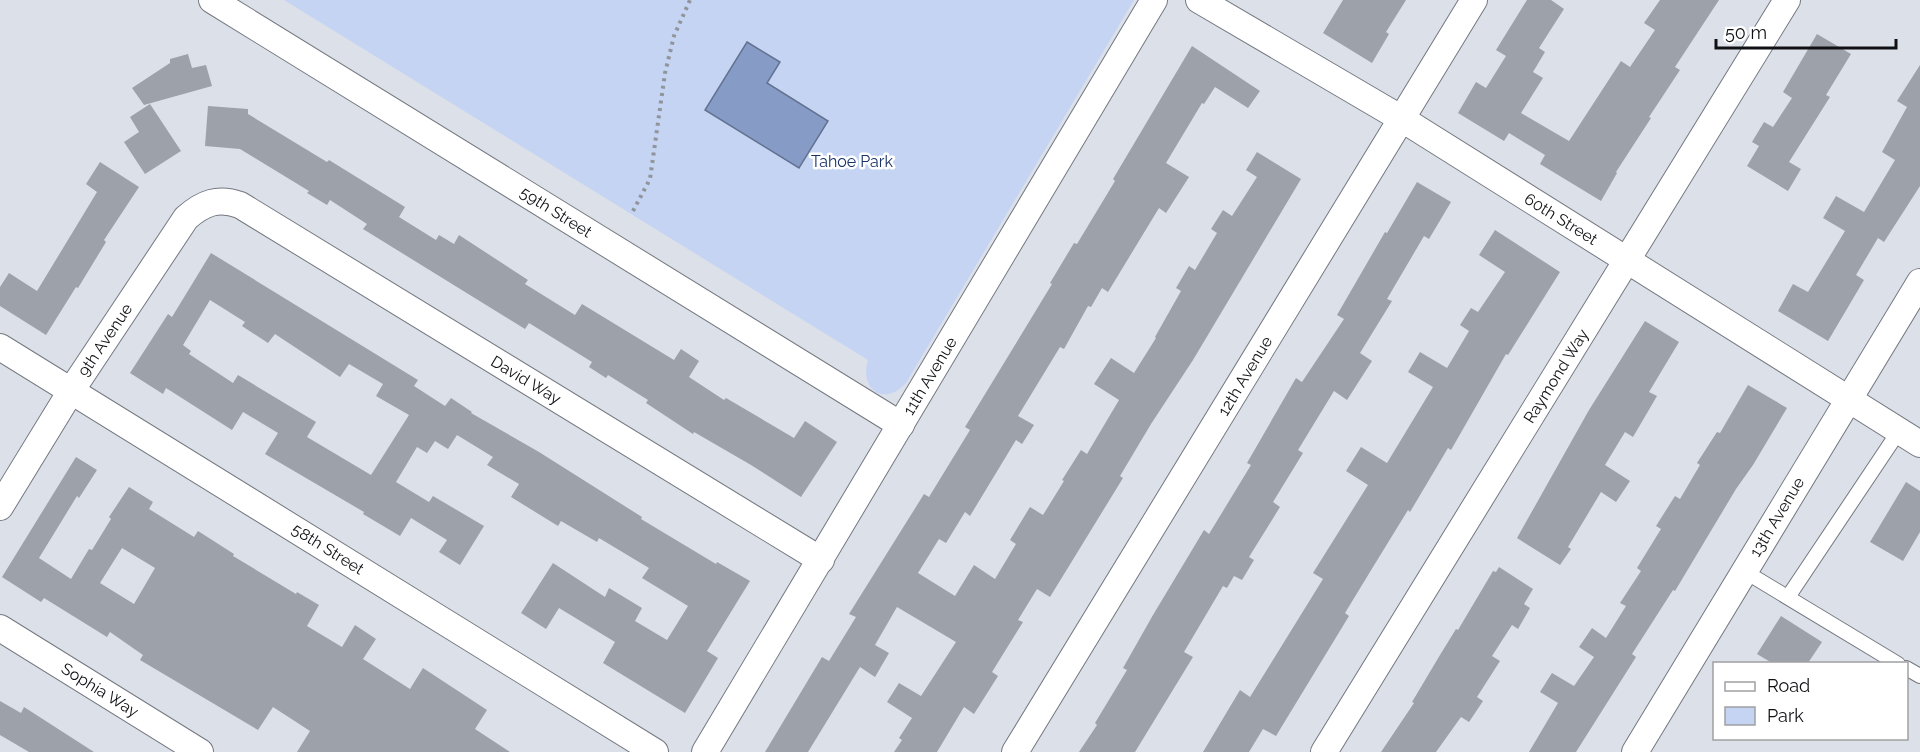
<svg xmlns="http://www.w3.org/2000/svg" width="1920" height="752" font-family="Raleway,sans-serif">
	<rect width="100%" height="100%" fill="#dce0e9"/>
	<path fill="#c4d4f2" d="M284 0H1134L906 383C885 407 859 390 868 360Z"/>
	<polygon fill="#869cc7" stroke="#637291" stroke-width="1.5" points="747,42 780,62 767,83 828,121 799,168 705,110"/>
	<g fill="#9da1a9" fill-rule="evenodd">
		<polygon points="1343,0 1406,0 1386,32 1389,34 1372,63 1323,33"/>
		<polygon points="1527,0 1551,0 1564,9 1539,48 1545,52 1533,72 1543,78 1521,113 1569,141 1621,61 1630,67 1655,30 1644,23 1660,0 1719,0 1675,67 1680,70 1649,117 1651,118 1616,172 1617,173 1601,201 1540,164 1545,155 1509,133 1504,141 1458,113 1476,82 1486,88 1506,56 1496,50"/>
		<polygon points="1817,34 1851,54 1826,95 1830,97 1789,162 1801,169 1788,191 1747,166 1759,146 1752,142 1764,122 1773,127 1792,98 1783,92"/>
		<polygon points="1192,46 1260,91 1248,108 1215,87 1204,104 1202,103 1166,163 1189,177 1166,213 1159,208 1108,292 1102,288 1091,307 1088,306 1064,349 1060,347 1018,416 1034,425 1022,444 1016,440 970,516 965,512 946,543 939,539 918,573 955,596 974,565 995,579 1016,544 1010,540 1030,507 1043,515 1064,481 1062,480 1081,450 1087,454 1119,400 1094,384 1111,358 1134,373 1156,338 1155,337 1181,291 1176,288 1189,266 1195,270 1217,233 1211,229 1223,210 1232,216 1257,177 1246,170 1257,152 1301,179 1193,360 1151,424 1120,476 1123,478 1050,597 1037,589 1018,620 1023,622 992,672 998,676 974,714 964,707 937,752 894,752 902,740 899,738 912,718 887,702 899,683 921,696 956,642 897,607 875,645 889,653 875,677 860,667 808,752 765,752 822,657 829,661 856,617 849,614 924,494 929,497 970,430 965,427 1052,284 1050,283 1074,243 1077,244 1115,181 1113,179"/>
		<polygon points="188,54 192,68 206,65 212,86 144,105 132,88 170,63 170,59"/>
		<polygon points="1920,65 1920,186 1884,242 1878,238 1856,275 1864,280 1828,341 1778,311 1793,284 1808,292 1845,231 1823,218 1836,196 1864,212 1895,160 1882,152 1907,107 1897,101"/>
		<polygon points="150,104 181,151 145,174 124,142 139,132 130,117"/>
		<polygon points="208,106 248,109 248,114 327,162 329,160 405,207 399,217 436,240 439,235 454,244 459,235 528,280 525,284 575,315 582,304 674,360 681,349 699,361 689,377 724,400 726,398 794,438 805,421 837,442 801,497 751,465 694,432 693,434 646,403 648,400 608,375 606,378 589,367 592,362 529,323 525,329 363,229 367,224 330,200 327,205 307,193 309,191 240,149 205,146"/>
		<polygon points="100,162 139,187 104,240 106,242 78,288 76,287 46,335 0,306 0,287 9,273 37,291 97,192 86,184"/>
		<polygon points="1417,182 1451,202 1429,239 1424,236 1387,299 1392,301 1360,353 1372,361 1347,400 1334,391 1298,450 1303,453 1273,502 1280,507 1249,557 1254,560 1242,580 1234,576 1227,588 1223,586 1184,652 1193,657 1135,752 1079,752 1097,725 1095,723 1127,670 1123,668 1153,615 1204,530 1209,534 1251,465 1247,463 1296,378 1302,382 1344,319 1337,315 1385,232 1387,233"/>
		<polygon points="1495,230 1560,272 1508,355 1506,354 1451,450 1448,448 1410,512 1408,510 1373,567 1345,613 1349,616 1276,736 1263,729 1249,752 1203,752 1240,690 1250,697 1323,579 1313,573 1368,485 1346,471 1361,447 1387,463 1433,387 1408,372 1420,352 1447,368 1469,331 1460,325 1471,308 1478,312 1505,272 1479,255"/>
		<path d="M211 253 418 380 414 386 445 406 451 398 472 412 471 413 539 452 642 517 641 519 716 564 717 562 750 581 707 651 718 658 685 713 603 663 615 642 559 608 546 629 521 613 553 563 605 597 609 588 642 608 635 621 667 640 688 606 642 578 649 568 599 538 597 542 561 521 558 526 511 497 519 484 487 465 493 457 457 435 448 449 435 441 427 453 417 447 396 482 429 502 433 496 484 526 460 565 439 552 447 540 411 518 400 536 363 514 364 512 265 454 278 433 243 412 232 430 166 388 163 394 130 373 168 314 172 317ZM210 300 245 322 242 326 268 343 275 334 340 377 349 364 383 384 376 396 409 415 371 475 307 437 316 422 238 375 233 383 189 354 191 351 183 345Z"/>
		<polygon points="1645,321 1679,342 1649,392 1657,396 1633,437 1625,432 1605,465 1630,481 1616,502 1601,492 1568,547 1571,549 1560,565 1517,538 1589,410"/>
		<polygon points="1748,385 1787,408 1753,465 1736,489 1675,591 1673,590 1632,654 1636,657 1576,752 1529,752 1558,703 1540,692 1552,673 1574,686 1594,657 1579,647 1592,628 1606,638 1626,606 1620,603 1641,571 1637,568 1661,529 1656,526 1675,496 1680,499 1700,465 1697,463 1717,432 1720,433"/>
		<path d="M76 457 97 470 79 498 77 496 39 558 71 579 89 549 92 550 111 519 109 517 129 487 153 502 149 509 194 537 198 531 234 554 233 556 296 594 297 592 319 605 307 626 342 647 355 625 376 639 363 659 410 689 423 668 487 710 475 729 510 752H297L310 731 273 707 258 730 140 660 143 655 110 632 107 637 44 598 41 602 2 577ZM122 548 155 568 134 604 100 583Z"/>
		<polygon points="1906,482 1920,491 1920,532 1903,561 1870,542"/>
		<polygon points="1499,567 1533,589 1524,604 1530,608 1518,629 1512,625 1492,656 1500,661 1477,697 1483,701 1469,722 1461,717 1436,752 1381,752 1414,703 1412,702 1440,655 1456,629 1458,630 1493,571 1496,572"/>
		<polygon points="1781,616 1822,642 1808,663 1772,663 1757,654"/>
		<polygon points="0,701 21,713 24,707 94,752 29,752 0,735"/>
	</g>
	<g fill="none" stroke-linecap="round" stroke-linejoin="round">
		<g stroke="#747880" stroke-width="16">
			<g id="lane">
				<polyline points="1744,571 1898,664"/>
				<polyline points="1788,597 1899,431"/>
				<polyline points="1906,668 1920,676"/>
			</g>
		</g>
		<g stroke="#747880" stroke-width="28">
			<g id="street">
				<polyline points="212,0 901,425"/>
				<polyline points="1199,0 1402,119 1920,444"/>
				<polyline points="0,347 655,752"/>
				<path d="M0 507 71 391 186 218C203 203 218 197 240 205L821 560"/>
				<polyline points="0,628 200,752"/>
				<polyline points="705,752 1154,0"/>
				<polyline points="1015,752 1474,0"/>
				<polyline points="1324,752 1787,0"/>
				<polyline points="1635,752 1920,282"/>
			</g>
		</g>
		<polyline stroke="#91949b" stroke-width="4" stroke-dasharray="3 4.5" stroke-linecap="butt" points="633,211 650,179 665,73 674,36 690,0"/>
		<use href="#lane" stroke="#fff" stroke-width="14"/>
		<use href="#street" stroke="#fff" stroke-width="26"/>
	</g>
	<g text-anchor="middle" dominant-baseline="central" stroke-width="5" stroke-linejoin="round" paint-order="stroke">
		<g font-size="16" fill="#1a3368" stroke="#fff">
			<text x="852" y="161">Tahoe Park</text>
		</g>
		<g font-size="16" fill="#101114" stroke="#fff">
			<text transform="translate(556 212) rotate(32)">59th Street</text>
			<text transform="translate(1561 219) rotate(32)">60th Street</text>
			<text transform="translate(105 340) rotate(-56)">9th Avenue</text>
			<text transform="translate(930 376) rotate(-59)">11th Avenue</text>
			<text transform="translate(1245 376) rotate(-59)">12th Avenue</text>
			<text transform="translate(1556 376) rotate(-58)">Raymond Way</text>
			<text transform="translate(526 380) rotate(31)">David Way</text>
			<text transform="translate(1777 517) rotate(-59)">13th Avenue</text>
			<text transform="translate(328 549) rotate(32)">58th Street</text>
			<text transform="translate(100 690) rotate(32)">Sophia Way</text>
		</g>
	</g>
	<rect x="1713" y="662" width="195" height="78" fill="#ffffff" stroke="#9fa0a1" stroke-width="1.5"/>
	<rect x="1725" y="682" width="30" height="9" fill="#ffffff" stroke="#9fa0a1" stroke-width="1.5"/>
	<text x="1767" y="692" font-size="18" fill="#101114">Road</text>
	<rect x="1725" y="707" width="30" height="18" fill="#c4d4f2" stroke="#9fa0a1" stroke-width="1.5"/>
	<text x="1767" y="722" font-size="18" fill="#101114">Park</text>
	<path d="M1716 39v9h180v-9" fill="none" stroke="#101114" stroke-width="3"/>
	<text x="1725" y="39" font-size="18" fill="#101114" stroke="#ffffff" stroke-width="4.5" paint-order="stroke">50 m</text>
</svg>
